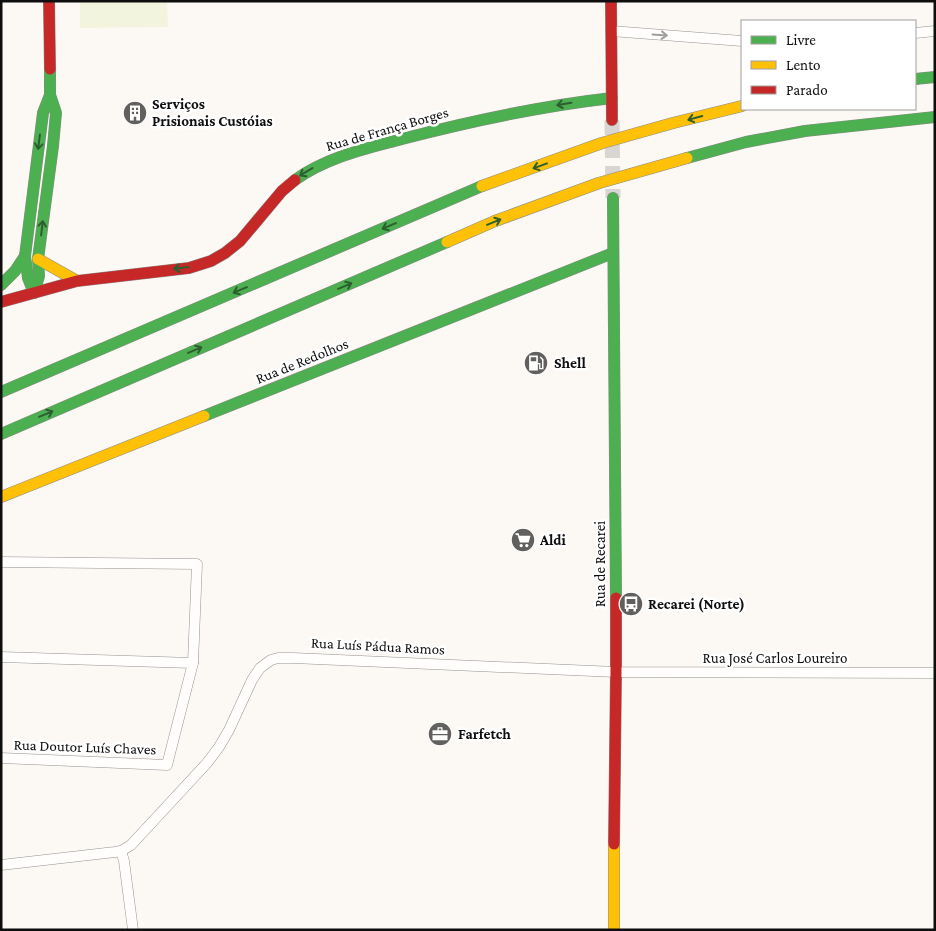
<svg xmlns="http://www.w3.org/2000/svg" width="936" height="931" font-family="'Crimson Pro',serif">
	<rect width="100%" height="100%" fill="#fcf8f4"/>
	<polygon fill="#f3f4de" points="80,1 167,1 168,27 80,28"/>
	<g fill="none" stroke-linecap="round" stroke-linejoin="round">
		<polyline stroke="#d8d5d2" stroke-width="15" stroke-dasharray="15 8" stroke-linecap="butt" points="612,120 613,198"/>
		<g stroke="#959392" stroke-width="11">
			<g id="street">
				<polyline points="611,31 742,41"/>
				<polyline points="915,33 935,31"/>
				<polyline points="1,562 197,564 193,663 167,765 1,758"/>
				<polyline points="1,657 193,663"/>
				<polyline points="121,851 124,861 133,930"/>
				<polyline points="1,865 115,852 121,851 131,845 207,763 219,747 229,730 252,680 260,668 271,660 278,658 293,658 616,672 935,673"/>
			</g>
		</g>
		<g stroke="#8c8a88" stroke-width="12">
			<g id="fast">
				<polyline points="915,79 935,77"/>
				<polyline points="687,158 746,142 805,131 935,117"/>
				<path d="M295 180C327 157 365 149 402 139 471 121 541 106 612 98"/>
				<polyline points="613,198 616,598"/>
				<polyline points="1,285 15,271 25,256"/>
				<polyline points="34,293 39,276 38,259 53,146 56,113 50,95 50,69"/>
				<polyline points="34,293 28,278 25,256 43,113 50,95"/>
				<polyline points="1,392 482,186"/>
				<polyline points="204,416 613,253"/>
				<polyline points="1,434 447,242"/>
			</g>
		</g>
		<g stroke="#8c8a88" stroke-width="12">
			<g id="slow">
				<polyline points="482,186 602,143 673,123 742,106"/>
				<polyline points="447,242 495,221 599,183 687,158"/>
				<polyline points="38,259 77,281"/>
				<polyline points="1,497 204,416"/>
				<polyline points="614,844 614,930"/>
			</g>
		</g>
		<g stroke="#8c8a88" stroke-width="12">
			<g id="jam">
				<polyline points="49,1 50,69"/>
				<polyline points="611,1 612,120"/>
				<polyline points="1,302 77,281 189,268 211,261 225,253 240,241 282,191 295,180"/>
				<polyline points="614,844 616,672 616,598"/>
			</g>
		</g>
		<use href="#street" stroke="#fffefd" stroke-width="10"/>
		<use href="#fast" stroke="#4caf50" stroke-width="11"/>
		<use href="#slow" stroke="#ffc107" stroke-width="11"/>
		<use href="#jam" stroke="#c62828" stroke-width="11"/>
	</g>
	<defs><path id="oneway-shaft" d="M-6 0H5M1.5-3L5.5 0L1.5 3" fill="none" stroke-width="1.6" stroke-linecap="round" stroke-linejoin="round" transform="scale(1.25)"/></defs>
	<use stroke="#9f9e9d" href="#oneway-shaft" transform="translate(660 35) rotate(4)"/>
	<g stroke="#2d5e2f">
		<use href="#oneway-shaft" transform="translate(564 104) rotate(171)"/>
		<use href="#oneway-shaft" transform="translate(695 118) rotate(165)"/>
		<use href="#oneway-shaft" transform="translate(39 142) rotate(97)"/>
		<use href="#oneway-shaft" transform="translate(540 166) rotate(160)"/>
		<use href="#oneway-shaft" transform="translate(306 172) rotate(149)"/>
		<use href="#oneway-shaft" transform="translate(494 222) rotate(-22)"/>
		<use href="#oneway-shaft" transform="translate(389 226) rotate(157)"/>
		<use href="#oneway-shaft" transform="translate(42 228) rotate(-83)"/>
		<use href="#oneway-shaft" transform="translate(181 268) rotate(173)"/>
		<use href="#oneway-shaft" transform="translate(345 286) rotate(-23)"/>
		<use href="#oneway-shaft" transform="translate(240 290) rotate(157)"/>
		<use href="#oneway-shaft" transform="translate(195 350) rotate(-23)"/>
		<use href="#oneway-shaft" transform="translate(46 414) rotate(-23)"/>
	</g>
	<defs>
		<g id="building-disc" transform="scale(1.25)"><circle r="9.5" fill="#61605e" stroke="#fff"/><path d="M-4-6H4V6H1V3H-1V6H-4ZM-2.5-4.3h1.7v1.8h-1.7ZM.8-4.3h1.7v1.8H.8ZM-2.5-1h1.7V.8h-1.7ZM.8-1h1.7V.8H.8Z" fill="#fff"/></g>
		<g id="fuel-disc" transform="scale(1.25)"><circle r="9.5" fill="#61605e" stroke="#fff"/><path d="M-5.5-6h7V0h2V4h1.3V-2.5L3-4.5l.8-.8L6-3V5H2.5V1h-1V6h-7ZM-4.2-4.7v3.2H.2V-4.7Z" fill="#fff"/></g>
		<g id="supermarket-disc" transform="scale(1.25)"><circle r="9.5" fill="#61605e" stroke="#fff"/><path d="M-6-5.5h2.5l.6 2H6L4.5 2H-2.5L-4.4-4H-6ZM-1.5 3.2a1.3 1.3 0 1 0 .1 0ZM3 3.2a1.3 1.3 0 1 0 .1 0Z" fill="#fff"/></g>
		<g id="bus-disc" transform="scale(1.25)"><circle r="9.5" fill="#61605e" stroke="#fff"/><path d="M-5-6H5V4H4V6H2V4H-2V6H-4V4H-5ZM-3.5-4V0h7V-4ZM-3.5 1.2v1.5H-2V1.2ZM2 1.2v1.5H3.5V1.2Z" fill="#fff"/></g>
		<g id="office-disc" transform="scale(1.25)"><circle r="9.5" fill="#61605e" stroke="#fff"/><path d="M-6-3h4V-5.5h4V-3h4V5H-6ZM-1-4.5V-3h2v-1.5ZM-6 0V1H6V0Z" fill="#fff"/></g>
	</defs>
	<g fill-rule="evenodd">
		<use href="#building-disc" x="135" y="113"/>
		<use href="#fuel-disc" x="536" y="363"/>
		<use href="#supermarket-disc" x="523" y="540"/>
		<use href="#bus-disc" x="631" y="604"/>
		<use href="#office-disc" x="440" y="734"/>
	</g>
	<g text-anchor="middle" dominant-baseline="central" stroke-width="5" stroke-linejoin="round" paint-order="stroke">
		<g font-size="15" font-weight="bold" fill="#0e0e0e" stroke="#fff" text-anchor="start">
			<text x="152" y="104">Serviços<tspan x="152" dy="17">Prisionais Custóias</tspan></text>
			<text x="554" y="363">Shell</text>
			<text x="540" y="540">Aldi</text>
			<text x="648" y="604">Recarei (Norte)</text>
			<text x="458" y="734">Farfetch</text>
		</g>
		<g font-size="15" fill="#0e0e0e" stroke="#fff">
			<text transform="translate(387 129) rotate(-16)">Rua de França Borges</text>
			<text transform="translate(302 361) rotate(-22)">Rua de Redolhos</text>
			<text transform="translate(600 564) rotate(-90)">Rua de Recarei</text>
			<text transform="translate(378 646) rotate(3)">Rua Luís Pádua Ramos</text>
			<text x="775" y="658">Rua José Carlos Loureiro</text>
			<text transform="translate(85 747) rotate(2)">Rua Doutor Luís Chaves</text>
		</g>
	</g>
	<rect width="936" height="931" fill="none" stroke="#0e0e0e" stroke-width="5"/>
	<rect x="741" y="20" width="175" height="90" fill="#ffffff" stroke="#9f9f9f"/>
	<rect x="751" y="36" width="25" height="8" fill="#4caf50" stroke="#9f9f9f"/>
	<text x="786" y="45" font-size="15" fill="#0e0e0e">Livre</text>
	<rect x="751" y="61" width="25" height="8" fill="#ffc107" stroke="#9f9f9f"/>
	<text x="786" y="70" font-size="15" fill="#0e0e0e">Lento</text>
	<rect x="751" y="86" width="25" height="8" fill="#c62828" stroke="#9f9f9f"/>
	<text x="786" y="95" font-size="15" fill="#0e0e0e">Parado</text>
</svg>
